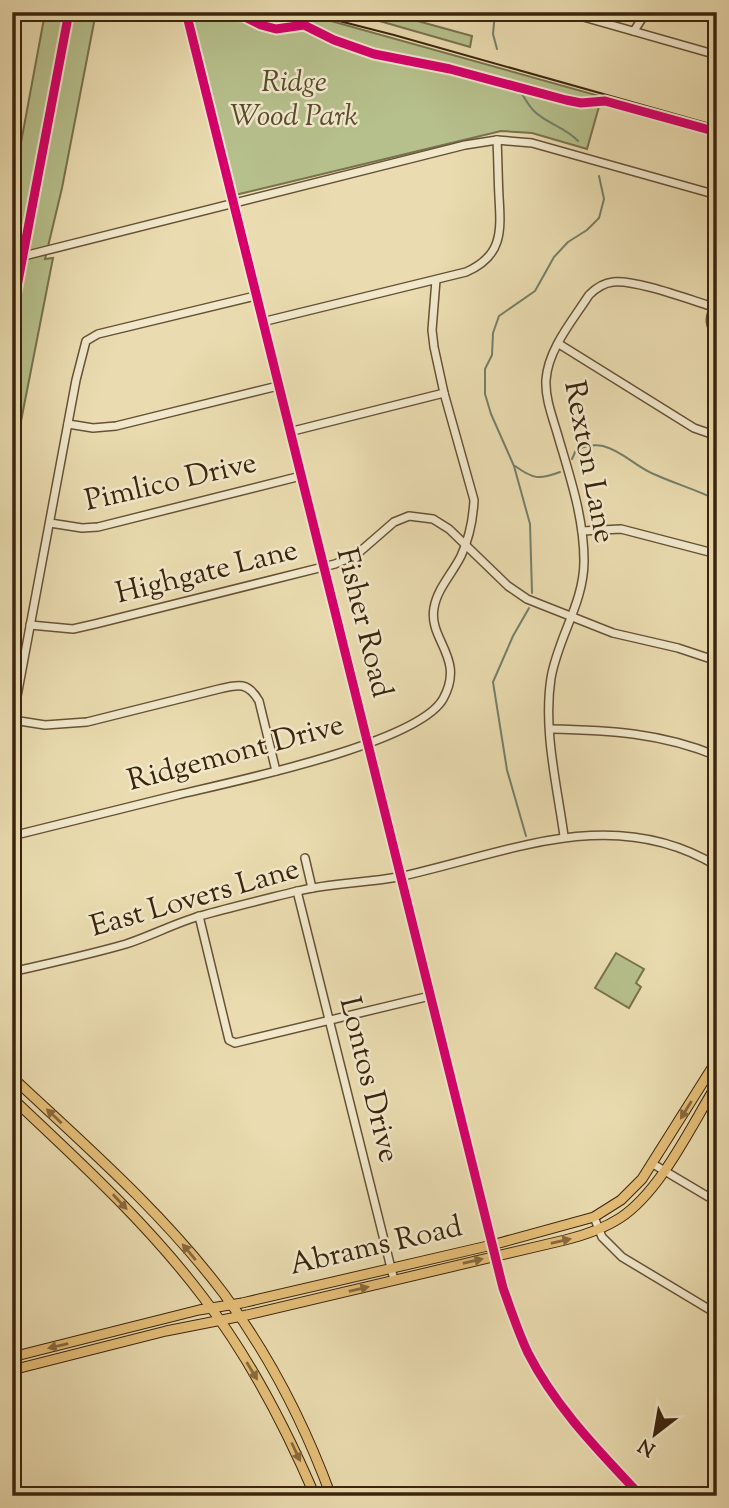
<svg xmlns="http://www.w3.org/2000/svg" width="729" height="1508" font-family="'Sorts Mill Goudy',serif">
	<rect width="100%" height="100%" fill="#eadcb0"/>
	<filter id="stains"><feTurbulence type="fractalNoise" baseFrequency=".00286" numOctaves="4"/><feColorMatrix values="0 0 0 0 .2 0 0 0 0 .09 0 0 0 0 .02 0 0 0 .5 -.17"/></filter>
	<radialGradient id="worn" r=".72"><stop offset=".6" stop-color="#630" stop-opacity="0"/><stop offset="1" stop-color="#630" stop-opacity=".3"/></radialGradient>
	<g fill="#b6c08c" stroke="#78724c" stroke-width="2">
		<polygon points="96,12 62,188 45,259 53,258 12,467 12,191 45,13"/>
		<polygon points="190,12 306,14 717,129 717,135 600,103 587,149 532,133 501,131 235,195"/>
		<polygon points="348,12 385,12 472,36 470,47"/>
		<polygon points="616,953 644,969 636,983 641,987 629,1008 595,988"/>
	</g>
	<g fill="none" stroke-linecap="round" stroke-linejoin="round">
		<g stroke="#737f6a" stroke-width="2">
			<polyline points="495,12 493,34 497,49"/>
			<path d="M520 91C524 97 528 105 534 111 547 124 565 127 578 141"/>
			<path d="M572 459 576 450C585 446 593 444 603 446 623 451 637 468 656 475 676 484 697 490 717 500"/>
			<path d="M515 466C533 479 539 480 560 472"/>
			<polyline points="532,593 530,524 514,466 491,414 485,394 485,369 492,355 493,333 499,316 535,291 554,257 568,242 587,230 599,218 604,199 599,176"/>
			<polyline points="526,836 507,770 493,682 513,636 529,608"/>
		</g>
		<g stroke="#675235" stroke-width="10">
			<g id="minor">
				<path d="M186 12 503 1288C511 1310 518 1332 528 1353 556 1408 599 1451 641 1496"/>
				<polyline points="566,12 717,55"/>
				<polyline points="634,31 646,12"/>
				<polyline points="12,259 465,145 497,140 532,143 717,195"/>
				<path d="M714 307C709 319 709 325 717 336"/>
				<path d="M262 322 466 272C503 256 501 231 499 197 498 178 498 159 497 140"/>
				<polyline points="559,344 694,428 717,436"/>
				<polyline points="68,424 93,428 116,426 278,386"/>
				<polyline points="289,432 444,393"/>
				<polyline points="50,523 82,528 98,527 301,476"/>
				<polyline points="582,531 621,529 717,554"/>
				<polyline points="30,625 73,629 95,624 335,564 356,555 394,522 409,516 433,519 449,529 508,586 527,599 613,633 678,648 717,661"/>
				<path d="M13 720 45 725 87 722 219 689C239 684 248 682 259 701L276 771"/>
				<polyline points="12,723 76,380 86,341 98,334 255,296"/>
				<path d="M550 729C609 730 662 733 717 756"/>
				<path d="M12 836C67 822 122 809 177 795 231 782 417 744 443 699 466 658 428 640 434 608 437 589 452 574 461 556 469 539 473 519 474 500L444 393 434 347 432 330 436 280"/>
				<path d="M564 836C557 785 543 730 551 678 558 637 584 603 584 561 584 518 570 477 558 436 553 418 545 399 546 380 548 349 573 320 589 295 596 288 603 283 613 282 635 279 693 301 717 308"/>
				<polyline points="305,858 312,888"/>
				<polyline points="297,891 394,1280"/>
				<polyline points="199,916 229,1040 235,1043 430,996"/>
				<path d="M12 972C50 963 88 955 126 944 151 936 175 923 200 916 232 907 266 899 298 891 331 883 365 883 398 877 506 854 611 802 717 866"/>
				<polyline points="653,1164 717,1202"/>
				<polyline points="594,1217 602,1237 622,1257 717,1314"/>
			</g>
		</g>
		<g stroke="#3b240c" stroke-width="11">
			<g id="major">
				<path d="M12 1077C86 1146 163 1213 224 1294 269 1355 305 1425 331 1496"/>
				<path d="M12 1098C79 1161 148 1224 203 1297 250 1358 285 1426 315 1496"/>
				<polyline points="12,1357 199,1310 242,1303 492,1245 594,1217 621,1200 642,1179 717,1060"/>
				<path d="M12 1370 166 1331 247 1315 565 1240C585 1235 603 1229 620 1218 661 1191 691 1126 717 1084"/>
			</g>
		</g>
		<use href="#minor" stroke="#f1e8cc" stroke-width="7"/>
		<use href="#major" stroke="#e5be78" stroke-width="9"/>
		<polyline stroke="#3b240c" stroke-width="2" points="304,12 394,35 717,126"/>
		<g stroke="#f1e8cc" stroke-width="13">
			<g id="cycleway">
				<path d="M186 12 503 1288C511 1310 518 1332 528 1353 556 1408 599 1451 641 1496"/>
				<polyline points="198,12 243,16 261,25 276,29 304,25 334,40 374,54 450,69 566,100 581,103 605,101 717,132"/>
				<polyline points="12,313 69,12"/>
			</g>
		</g>
		<use href="#cycleway" stroke="#d6006c" stroke-width="9"/>
	</g>
	<defs><path id="oneway-solid" d="M-6-.8H1V-3.2L6.5 0L1 3.2V.8H-6Z" transform="scale(1.75)"/></defs>
	<g fill="#88693d">
		<use href="#oneway-solid" transform="translate(686 1110) rotate(122)"/>
		<use href="#oneway-solid" transform="translate(54 1116) rotate(-137)"/>
		<use href="#oneway-solid" transform="translate(120 1202) rotate(47)"/>
		<use href="#oneway-solid" transform="translate(561 1241) rotate(-13)"/>
		<use href="#oneway-solid" transform="translate(189 1252) rotate(-130)"/>
		<use href="#oneway-solid" transform="translate(473 1261) rotate(-13)"/>
		<use href="#oneway-solid" transform="translate(359 1289) rotate(-13)"/>
		<use href="#oneway-solid" transform="translate(58 1346) rotate(167)"/>
		<use href="#oneway-solid" transform="translate(252 1371) rotate(59)"/>
		<use href="#oneway-solid" transform="translate(296 1452) rotate(65)"/>
	</g>
	<g text-anchor="middle" dominant-baseline="central" stroke-width="5" stroke-linejoin="round" paint-order="stroke">
		<g font-size="30" font-style="italic" fill="#5a4b2c" stroke="#f1e8cc">
			<text x="294" y="83">Ridge<tspan x="294" dy="34">Wood Park</tspan></text>
		</g>
		<g font-size="30" fill="#3b240c" stroke="#f1e8cc">
			<text transform="translate(588 462) rotate(79)">Rexton Lane</text>
			<text transform="translate(171 483) rotate(-13)">Pimlico Drive</text>
			<text transform="translate(207 573) rotate(-14)">Highgate Lane</text>
			<text transform="translate(363 623) rotate(76)">Fisher Road</text>
			<text transform="translate(236 754) rotate(-15)">Ridgemont Drive</text>
			<text transform="translate(195 899) rotate(-16)">East Lovers Lane</text>
			<text transform="translate(368 1080) rotate(76)">Lontos Drive</text>
			<text transform="translate(376 1247) rotate(-13)">Abrams Road</text>
		</g>
	</g>
	<rect width="729" height="1508" fill="none" stroke="#eadcb0" stroke-width="42"/>
	<rect x="14" y="14" width="701" height="1480" fill="none" stroke="#3b240c" stroke-width="3.5"/>
	<rect x="21" y="21" width="687" height="1466" fill="none" stroke="#3b240c" stroke-width="2"/>
	<g transform="translate(655 1434) rotate(211)" stroke="#f1e8cc" stroke-width="5" paint-order="stroke">
	<path d="M0-5L12 26L0 18L-12 26Z" fill="#3b240c"/>
	<text y="-10" font-size="19" font-weight="bold" text-anchor="middle" fill="#3b240c">N</text>
	</g>
	<rect width="100%" height="100%" filter="url(#stains)"/>
	<rect width="100%" height="100%" fill="url(#worn)"/>
</svg>
